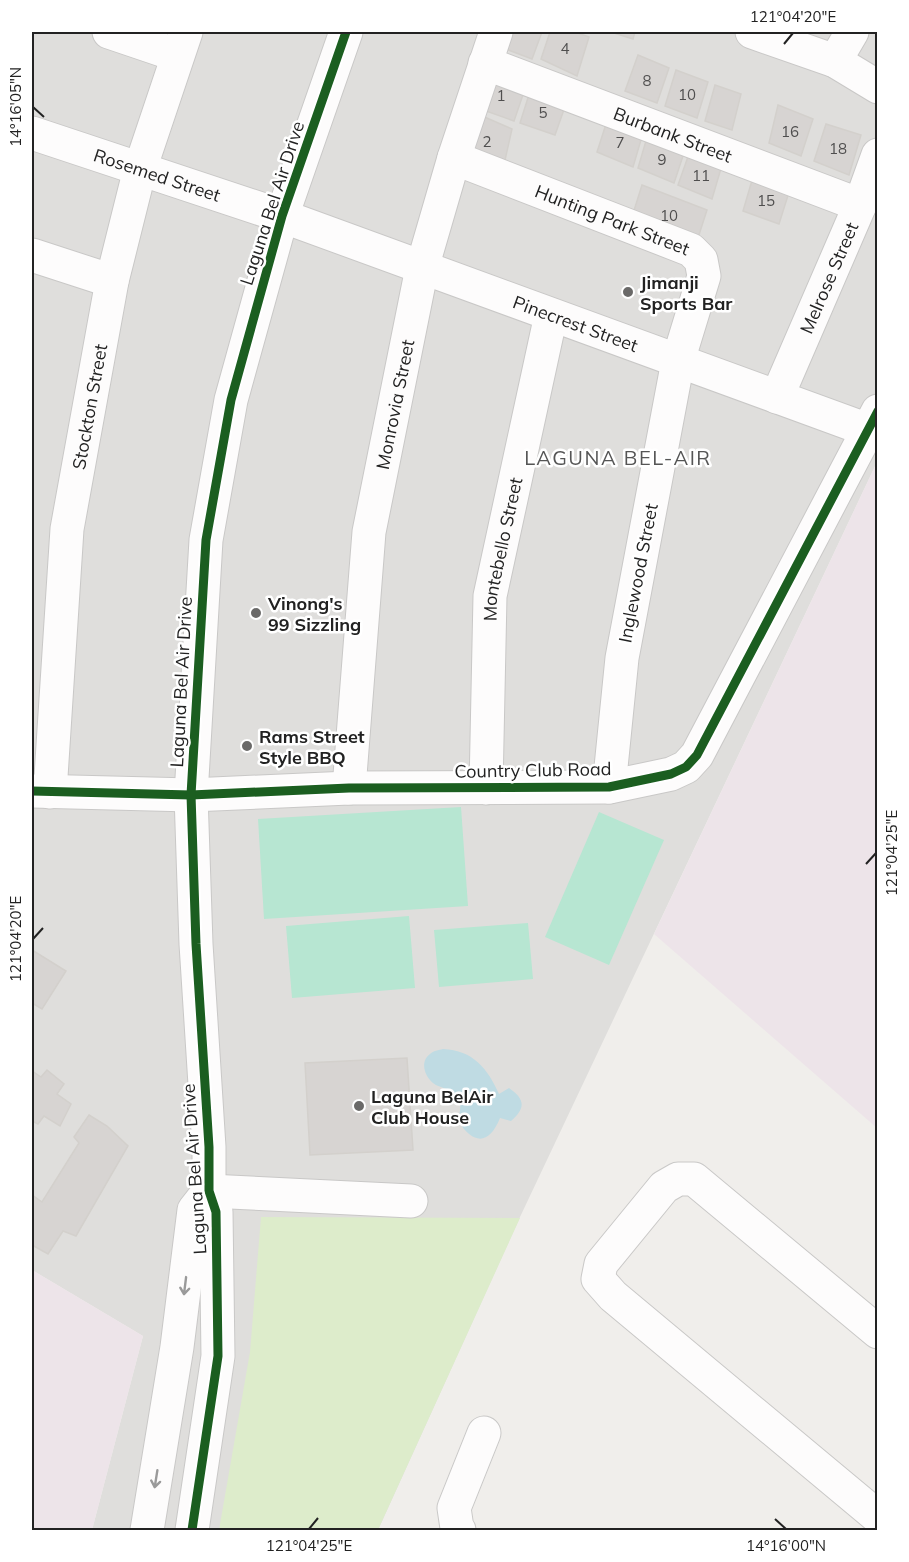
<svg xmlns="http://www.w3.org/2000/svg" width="909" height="1562" font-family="Mulish,sans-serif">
	<rect width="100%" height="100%" fill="#f0eeeb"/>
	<polygon fill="#dfdedc" points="32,32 877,32 877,462 520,1217 378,1530 92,1530 143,1336 32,1270"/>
	<g fill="#ede4e9">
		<polygon points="877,462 877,1128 654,934"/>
		<polygon points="32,1270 143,1336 92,1530 32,1530"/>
	</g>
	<polygon fill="#ddeccb" points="261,1217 520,1218 378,1530 219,1530 250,1352"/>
	<g fill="#b7e6d2">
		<polygon points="461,807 468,906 264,919 258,819"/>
		<polygon points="599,812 664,840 609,965 545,937"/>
		<polygon points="409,916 415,988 292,998 286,926"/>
		<polygon points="528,923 533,979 439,987 434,930"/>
	</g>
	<path fill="#bfdbe3" d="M443 1049C473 1050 488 1069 499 1094L509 1088C525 1099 526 1108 511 1121L500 1118C489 1145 474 1145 458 1121 460 1111 463 1102 455 1094 449 1088 439 1088 433 1083 424 1076 420 1061 430 1054 433 1051 439 1050 443 1049Z"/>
	<g fill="#d7d4d2" stroke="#d3d0cc" stroke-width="1.5">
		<polygon points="500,32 542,32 532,59 495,45"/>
		<polygon points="550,32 575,32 589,37 577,76 541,59"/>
		<polygon points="611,32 635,32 633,39"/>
		<polygon points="638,55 669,68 657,103 625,91"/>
		<polygon points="489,67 527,83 514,121 475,107"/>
		<polygon points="676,70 708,82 697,118 665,106"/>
		<polygon points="532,85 567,101 555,135 520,123"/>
		<polygon points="715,85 741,94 732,130 705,121"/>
		<polygon points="778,105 813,119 801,156 769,143"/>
		<polygon points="473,112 512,129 503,169 460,154"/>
		<polygon points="607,121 643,133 633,167 597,152"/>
		<polygon points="826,124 861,135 849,175 814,161"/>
		<polygon points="648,134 685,150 674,183 638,168"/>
		<polygon points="690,151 722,165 712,199 678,185"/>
		<polygon points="753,177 790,189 779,224 743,211"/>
		<polygon points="642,185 707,210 696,244 631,220"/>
		<polygon points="32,950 66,971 42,1009 32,1003"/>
		<polygon points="407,1058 413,1150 310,1155 305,1063"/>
		<polygon points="47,1070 64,1084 57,1094 71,1104 60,1126 44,1116 38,1124 32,1121 32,1071 41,1077"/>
		<polygon points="89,1115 107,1126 128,1146 76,1236 63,1231 48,1254 32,1245 32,1195 42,1202 79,1143 74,1137"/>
	</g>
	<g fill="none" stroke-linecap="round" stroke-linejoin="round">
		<g stroke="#c9c8c7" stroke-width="35">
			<g id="minor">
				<polyline points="109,32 177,55"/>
				<polyline points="752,32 835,61 878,87"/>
				<polyline points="835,61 852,32"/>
				<path id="s1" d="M485 63 860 205"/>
				<path id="s2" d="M32 133 282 216 868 430"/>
				<path id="s3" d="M454 158 691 250 701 260 704 276 678 361 622 658 609 787"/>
				<polyline points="32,255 112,281"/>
				<path id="s4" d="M777 397 860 205 878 155"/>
				<path id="s5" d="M349 788 369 532 422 268 454 158 496 32"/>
				<path id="s6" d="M486 788 490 596 551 315"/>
				<polyline points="32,791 191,795 349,788 609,787 671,774 686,767 697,755 878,411"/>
				<path id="s7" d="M50 792 67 529 112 281 140 169 186 32"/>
				<polyline points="209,1191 411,1201"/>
				<polyline points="878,1332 694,1179 678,1179 664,1187 601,1264 598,1279 613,1296 878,1517"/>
				<polyline points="147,1530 177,1347 194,1210 209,1191"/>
				<polyline points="192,1530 218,1356 216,1212 209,1191 209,1147 196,944 191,795 206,540 231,400 282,216 346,32"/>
				<polyline points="459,1530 457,1528 454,1508 484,1433"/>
			</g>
		</g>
		<use href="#minor" stroke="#fdfcfc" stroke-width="33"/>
		<g stroke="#fff" stroke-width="13">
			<g id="cycleway">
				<polyline points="32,791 191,795 349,788 609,787 671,774 686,767 697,755 878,411"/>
				<polyline points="192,1530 218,1356 216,1212 209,1191 209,1147 196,944 191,795 206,540 231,400 282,216 346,32"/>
			</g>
		</g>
		<use href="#cycleway" stroke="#1b5e20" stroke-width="9"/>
	</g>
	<defs><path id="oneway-shaft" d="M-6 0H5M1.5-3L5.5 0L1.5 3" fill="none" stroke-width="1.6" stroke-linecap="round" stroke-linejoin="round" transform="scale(1.5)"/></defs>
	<g stroke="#9a9a9a">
		<use href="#oneway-shaft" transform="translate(185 1286) rotate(97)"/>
		<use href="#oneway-shaft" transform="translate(156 1479) rotate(99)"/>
	</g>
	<path fill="none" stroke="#222" stroke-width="2" d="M784 44 793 33M33 107 44 117M866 864 876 853M33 939 43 928M775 1519 786 1529M309 1529 318 1518"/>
	<g fill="#6a6968" stroke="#fff" stroke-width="2">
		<circle cx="628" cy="292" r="6"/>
		<circle cx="256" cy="613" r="6"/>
		<circle cx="247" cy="746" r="6"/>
		<circle cx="359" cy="1106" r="6"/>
	</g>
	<g text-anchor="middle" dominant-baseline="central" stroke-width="5" stroke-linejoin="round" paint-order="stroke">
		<g font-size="15" fill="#4f4e4e">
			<text x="565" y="48">4</text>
			<text x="647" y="80">8</text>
			<text x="687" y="94">10</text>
			<text x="501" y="95">1</text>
			<text x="543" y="112">5</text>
			<text x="790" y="131">16</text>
			<text x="487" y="141">2</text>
			<text x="620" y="142">7</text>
			<text x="838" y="148">18</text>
			<text x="662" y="159">9</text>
			<text x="701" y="175">11</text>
			<text x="766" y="200">15</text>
			<text x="669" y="215">10</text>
		</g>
		<g font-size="18" fill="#222" stroke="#fff">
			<text stroke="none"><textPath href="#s1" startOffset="201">Burbank Street</textPath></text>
			<text stroke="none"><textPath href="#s2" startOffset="132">Rosemed Street</textPath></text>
			<text transform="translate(272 203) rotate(-72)">Laguna Bel Air Drive</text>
			<text stroke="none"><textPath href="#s3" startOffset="170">Hunting Park Street</textPath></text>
			<text stroke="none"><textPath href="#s4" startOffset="130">Melrose Street</textPath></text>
			<text stroke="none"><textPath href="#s2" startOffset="576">Pinecrest Street</textPath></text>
			<text stroke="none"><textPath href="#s5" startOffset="387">Monrovia Street</textPath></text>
			<text stroke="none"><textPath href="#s7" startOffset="388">Stockton Street</textPath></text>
			<text stroke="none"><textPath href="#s6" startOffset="240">Montebello Street</textPath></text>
			<text transform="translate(638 573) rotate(-79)">Inglewood Street</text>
			<text transform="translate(181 682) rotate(-87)">Laguna Bel Air Drive</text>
			<text transform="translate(533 770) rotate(-1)">Country Club Road</text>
			<text transform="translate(194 1169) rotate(-94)">Laguna Bel Air Drive</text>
		</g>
		<g font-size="18" font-weight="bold" fill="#222" stroke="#fff" text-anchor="start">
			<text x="640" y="282">Jimanji<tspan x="640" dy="21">Sports Bar</tspan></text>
			<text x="268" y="603">Vinong's<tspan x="268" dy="21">99 Sizzling</tspan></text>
			<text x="259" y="736">Rams Street<tspan x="259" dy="21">Style BBQ</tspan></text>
			<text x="371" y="1096">Laguna BelAir<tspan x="371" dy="21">Club House</tspan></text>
		</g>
		<g font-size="20" letter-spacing="1.5" fill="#555" stroke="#fff">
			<text x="618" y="457">LAGUNA BEL-AIR</text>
		</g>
	</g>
	<rect width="909" height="1562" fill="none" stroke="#ffffff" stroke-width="66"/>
	<rect x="33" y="33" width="843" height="1496" fill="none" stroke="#222" stroke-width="2"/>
	<g font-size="15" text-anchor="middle" fill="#222">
		<text x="793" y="22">121°04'20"E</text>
		<text transform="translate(16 107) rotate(-90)" y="5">14°16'05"N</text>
		<text transform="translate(892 853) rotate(-90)" y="5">121°04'25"E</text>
		<text transform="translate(16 939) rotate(-90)" y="5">121°04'20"E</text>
		<text x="309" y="1551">121°04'25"E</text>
		<text x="786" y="1551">14°16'00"N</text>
	</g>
</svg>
